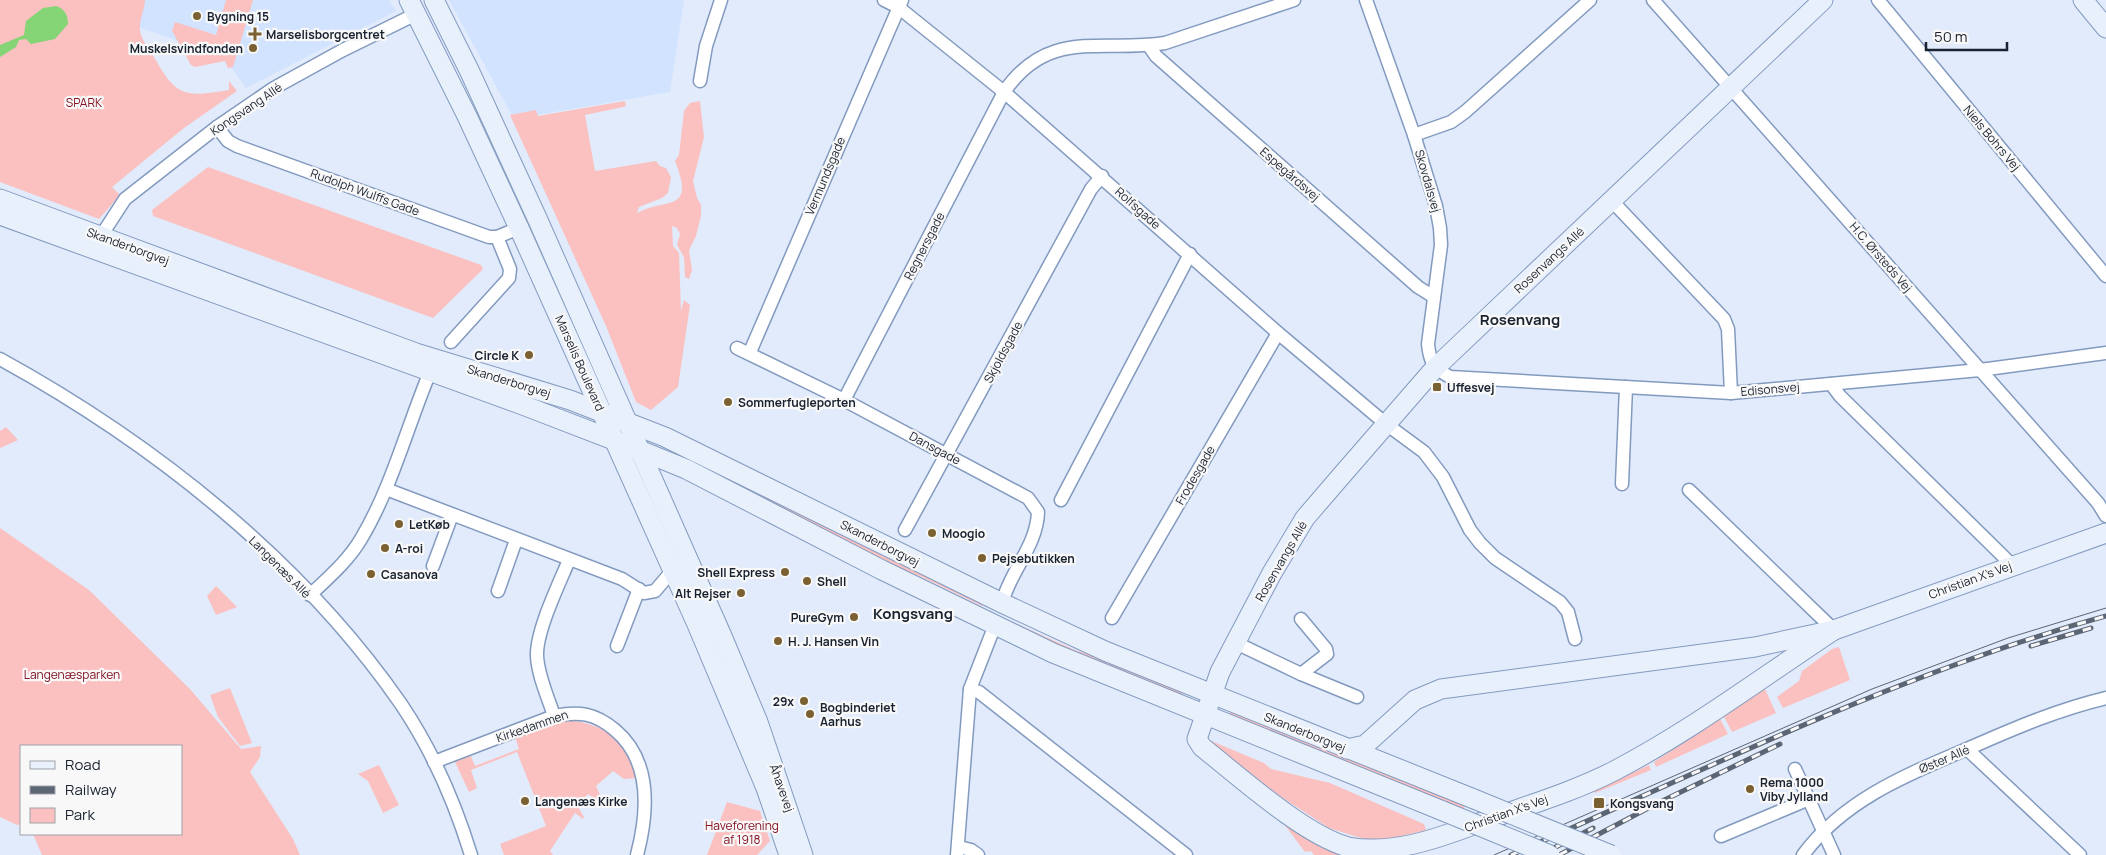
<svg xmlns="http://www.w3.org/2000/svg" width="2106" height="855" font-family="Manrope,sans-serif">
	<rect width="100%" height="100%" fill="#e1ebfb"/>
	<g fill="#d2e3ff">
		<polygon points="58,0 389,0 396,11 246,88 223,56"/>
		<polygon points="449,0 684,0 670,92 514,119"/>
	</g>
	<g fill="#fbc1c0">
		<path d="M0 0H145C145 9 139 19 140 30 141 40 149 49 154 57 177 98 185 97 229 90V81L237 91 184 128 112 187 120 195 99 219 0 182Z"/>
		<polygon points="226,0 253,0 233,67 228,68 225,61 195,67 191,65 172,31 175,22 216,35"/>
		<path d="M625 101 626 106 623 107 585 115 595 171 656 161 660 166 666 168 671 177 668 193 662 198 639 207 637 213C666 197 696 214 675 161L679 155 684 111 690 103 700 101 704 137 693 181 697 198 701 205V216L696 236 689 250 692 270 689 279 685 277 684 257 677 245 680 234 677 228 672 226 673 246 679 253 681 311 684 300 690 305 678 387 651 410 636 402 606 326 510 115 536 110 538 116Z"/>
		<polygon points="208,167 481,265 483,269 433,318 153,216 152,210"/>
		<polygon points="6,427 18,440 0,448 0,431"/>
		<polygon points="748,491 804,512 984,603 982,606 922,577 879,560"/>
		<polygon points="0,528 89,590 190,689 241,749 261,746 260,757 250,772 293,839 300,855 42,855 33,834 181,834 181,746 21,746 21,824 17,825 0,817"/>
		<polygon points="216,586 237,607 216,615 207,596"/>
		<polygon points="1017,624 1075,650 1129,668 1184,691 1182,695 1127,672 1077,656 1016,628"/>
		<polygon points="1839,647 1850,680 1783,708 1777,697 1799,681 1802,671 1832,649"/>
		<polygon points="230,688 252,743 240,746 218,717 210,695"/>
		<polygon points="1765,689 1776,713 1732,732 1723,715"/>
		<polygon points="1231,710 1465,805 1464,809 1459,811 1229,717"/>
		<path d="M562 719C605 724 623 736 637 778L624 779 613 771 596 786 601 797 598 801 588 794 578 807 584 817 583 819 575 813 550 851 553 855H504L500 844 546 826 517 752 471 770 477 788 469 792 454 760 470 754 475 766 519 749 515 737Z"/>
		<polygon points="1720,719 1728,734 1656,767 1654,762"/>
		<polygon points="1209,740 1264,763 1271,769 1330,783 1424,824 1426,830 1386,840 1367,840 1329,828 1275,793"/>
		<polygon points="379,765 399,805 383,813 368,781 358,774"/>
		<polygon points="1649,765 1651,770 1595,793 1594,791"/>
		<polygon points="727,802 760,811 770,841 757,855 707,855"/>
		<polygon points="1284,824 1320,847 1340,855 1314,855 1311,851 1305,852"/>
	</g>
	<path fill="#85d576" d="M56 6C65 9 68 15 68 24L55 39 31 44 26 39 19 40 16 47 0 57V45L24 35 26 21 43 8Z"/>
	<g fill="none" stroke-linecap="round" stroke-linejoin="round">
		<g stroke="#839abf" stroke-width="15">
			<g id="street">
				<polyline points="884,0 898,7 1004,92 1278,333 1386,424 1424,452 1443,477 1470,530 1480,543 1495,558 1560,602 1568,612 1575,639"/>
				<path d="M1366 0 1414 135 1436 206 1440 228 1441 245 1428 344C1430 364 1434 368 1450 377L1731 393 1980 370 2106 353"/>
				<polyline points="1653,0 2098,503 2106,516"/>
				<polyline points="1878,0 2106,276"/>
				<polyline points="1149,46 1156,56 1418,287 1434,297"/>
				<polyline points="700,81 706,46 721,0"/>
				<polyline points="217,127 228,141 237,146 489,237 497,237 519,228"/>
				<polyline points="1414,135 1451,122 1465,112 1590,0"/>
				<polyline points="1612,201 1724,319 1728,329 1731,393"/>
				<polyline points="101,236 125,199 217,127 274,88 343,50 416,14"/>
				<polyline points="451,342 509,278 510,269 497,237"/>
				<path d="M737 348 844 400 1028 498 1038 512C1037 546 1010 571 1002 603"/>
				<polyline points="750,352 902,0"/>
				<path d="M0 359C153 443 301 560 401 704 432 750 455 803 471 855"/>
				<polyline points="1831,384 1840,396 2012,565"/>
				<path d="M844 400 1004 92C1049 27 1101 53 1165 43L1294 0"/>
				<polyline points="1622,484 1626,387"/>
				<polyline points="386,489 622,579 644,593 655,591 672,571"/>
				<polyline points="1689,490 1834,630"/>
				<polyline points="1061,500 1190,254"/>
				<polyline points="905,530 1091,189 1102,176"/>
				<polyline points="433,566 452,515"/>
				<polyline points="498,591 516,540"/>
				<path d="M310 595C328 578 348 561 361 539 392 487 407 427 430 372"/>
				<polyline points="1112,618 1278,333"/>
				<polyline points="1301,619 1326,649 1327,654 1301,674"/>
				<polyline points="1236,643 1301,674 1357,697"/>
				<polyline points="617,646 639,589"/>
				<polyline points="970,689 979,692 1186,855"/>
				<path d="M554 716C548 697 538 676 537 656 536 631 559 584 569 560"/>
				<polyline points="1967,749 2080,855"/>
				<path d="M434 762 554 716C579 711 595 713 615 730 652 761 648 813 637 855"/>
				<polyline points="1795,769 1834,855"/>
				<polyline points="1721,836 1809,799"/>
				<polyline points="959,847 971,850 978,855"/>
				<polyline points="957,855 970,689 995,625"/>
				<path d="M1803 855C1845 798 1911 773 1974 746 2017 727 2060 709 2106 698"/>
			</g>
		</g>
		<g stroke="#839abf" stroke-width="21">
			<g id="secondary">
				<polyline points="409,0 467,116 519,228 696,622 766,788 789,855"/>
				<polyline points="434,0 469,70 537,218 722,636 758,722 803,855"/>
				<path d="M1823 0 1435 368 1342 475 1305 518 1272 573 1220 672 1197 739 1202 747C1240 777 1304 835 1348 847 1392 855 1436 839 1476 824 1522 807 1571 793 1614 771 1691 731 1761 678 1834 630"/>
				<polyline points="2083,0 2106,28"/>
				<polyline points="0,199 416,353 570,400 665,437 1002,603 1105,651 1474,799"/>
				<polyline points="0,215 520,404 642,451 686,469 882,570 1053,653 1443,811"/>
				<polyline points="1347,749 1365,745 1415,700 1441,689 1755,647 1834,630 2106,533"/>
			</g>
		</g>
		<use href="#street" stroke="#fff" stroke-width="12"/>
		<use href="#secondary" stroke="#e8f0fc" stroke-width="19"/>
		<polyline stroke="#5b6573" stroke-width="1" points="1494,855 1872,689 2008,638 2106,608"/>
		<g stroke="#5b6573" stroke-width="5">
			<g id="rail">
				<polyline points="2031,646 2091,628"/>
				<path d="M1511 855C1706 769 1900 673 2106 616"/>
				<polyline points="1540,855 1593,828"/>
				<polyline points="1559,855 1656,804 1780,744"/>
			</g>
		</g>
		<use href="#rail" stroke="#f8f8f8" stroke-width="3" stroke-dasharray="9" stroke-linecap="butt"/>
		<g stroke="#839abf" stroke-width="21" stroke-linecap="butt">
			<g id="secondary-bridge">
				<polyline points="1474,799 1611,855"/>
				<polyline points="1443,811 1550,855"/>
			</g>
		</g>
		<use href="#secondary-bridge" stroke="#e8f0fc" stroke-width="19"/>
	</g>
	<g fill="#7b6132" stroke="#f8f8f8" stroke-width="2">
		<circle cx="197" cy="16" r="5"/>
		<path d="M252.5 26.5h5v5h5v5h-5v5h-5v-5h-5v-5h5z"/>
		<circle cx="253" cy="48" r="5"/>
		<circle cx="529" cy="355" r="5"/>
		<rect x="1432" y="382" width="10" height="10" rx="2.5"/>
		<circle cx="728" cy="402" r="5"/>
		<circle cx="399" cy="524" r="5"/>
		<circle cx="932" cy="533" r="5"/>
		<circle cx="385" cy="548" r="5"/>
		<circle cx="982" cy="558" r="5"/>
		<circle cx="785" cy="572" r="5"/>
		<circle cx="371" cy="574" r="5"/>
		<circle cx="807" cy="581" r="5"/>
		<circle cx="741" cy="593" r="5"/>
		<circle cx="854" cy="617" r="5"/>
		<circle cx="778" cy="641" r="5"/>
		<circle cx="804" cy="701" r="5"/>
		<circle cx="810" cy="714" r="5"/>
		<circle cx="1750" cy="789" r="5"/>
		<circle cx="525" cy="801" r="5"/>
		<rect x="1593" y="797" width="12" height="12" rx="2.5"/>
	</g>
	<g text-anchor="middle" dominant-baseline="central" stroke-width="4.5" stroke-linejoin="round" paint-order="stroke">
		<g font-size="12" font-weight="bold" fill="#192230" stroke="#f8f8f8" text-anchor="start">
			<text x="207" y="16">Bygning 15</text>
			<text x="266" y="34">Marselisborgcentret</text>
			<text x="243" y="48" text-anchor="end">Muskelsvindfonden</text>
			<text x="519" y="355" text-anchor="end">Circle K</text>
			<text x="1447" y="387">Uffesvej</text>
			<text x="738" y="402">Sommerfugleporten</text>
			<text x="409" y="524">LetKøb</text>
			<text x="942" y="533">Moogio</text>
			<text x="395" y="548">A-roi</text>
			<text x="992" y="558">Pejsebutikken</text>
			<text x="775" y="572" text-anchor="end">Shell Express</text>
			<text x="381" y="574">Casanova</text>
			<text x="817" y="581">Shell</text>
			<text x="731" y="593" text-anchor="end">Alt Rejser</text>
			<text x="844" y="617" text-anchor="end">PureGym</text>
			<text x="788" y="641">H. J. Hansen Vin</text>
			<text x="794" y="701" text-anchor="end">29x</text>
			<text x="820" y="707">Bogbinderiet<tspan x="820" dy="14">Aarhus</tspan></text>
			<text x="1760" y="782">Rema 1000<tspan x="1760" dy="14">Viby Jylland</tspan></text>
			<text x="535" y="801">Langenæs Kirke</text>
			<text x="1610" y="803">Kongsvang</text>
		</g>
		<g font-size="12" fill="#831323" stroke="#f8f8f8">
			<text x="84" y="102">SPARK</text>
			<text x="72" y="674">Langenæsparken</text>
			<text x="742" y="825">Haveforening<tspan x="742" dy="14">af 1918</tspan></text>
		</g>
		<g font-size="12" fill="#192230" stroke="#f8f8f8">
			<text transform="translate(246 109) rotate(-34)">Kongsvang Allé</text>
			<text transform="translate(1992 138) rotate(50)">Niels Bohrs Vej</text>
			<text transform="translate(1290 174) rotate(41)">Espegårdsvej</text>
			<text transform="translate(825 176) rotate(-67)">Vermundsgade</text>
			<text transform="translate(1428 181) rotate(74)">Skovdalsvej</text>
			<text transform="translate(365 192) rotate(20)">Rudolph Wulffs Gade</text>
			<text transform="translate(1138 208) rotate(42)">Rolfsgade</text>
			<text transform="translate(128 246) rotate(20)">Skanderborgvej</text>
			<text transform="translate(924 246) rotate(-63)">Regnersgade</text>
			<text transform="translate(1881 257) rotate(49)">H.C. Ørsteds Vej</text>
			<text transform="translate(1549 260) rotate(-43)">Rosenvangs Allé</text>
			<text transform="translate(1003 352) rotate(-62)">Skjoldsgade</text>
			<text transform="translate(580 363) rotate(66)">Marselis Boulevard</text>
			<text transform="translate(509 381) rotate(17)">Skanderborgvej</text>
			<text transform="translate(1770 389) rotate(-5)">Edisonsvej</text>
			<text transform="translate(935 448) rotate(28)">Dansgade</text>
			<text transform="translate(1195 475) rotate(-60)">Frodesgade</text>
			<text transform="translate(880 543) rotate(27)">Skanderborgvej</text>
			<text transform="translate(1281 561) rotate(-60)">Rosenvangs Allé</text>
			<text transform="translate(280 567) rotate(45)">Langenæs Allé</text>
			<text transform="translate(1970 580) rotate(-20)">Christian X's Vej</text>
			<text transform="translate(532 726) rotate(-19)">Kirkedammen</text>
			<text transform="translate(1305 732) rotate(22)">Skanderborgvej</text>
			<text transform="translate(1944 759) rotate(-23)">Øster Allé</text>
			<text transform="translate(782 788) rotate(70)">Åhavevej</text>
			<text transform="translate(1506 813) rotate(-20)">Christian X's Vej</text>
		</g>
		<g font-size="15" font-weight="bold" fill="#192230" stroke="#f8f8f8">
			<text x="1520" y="319">Rosenvang</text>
			<text x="913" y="613">Kongsvang</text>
		</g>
	</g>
	<rect x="20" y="745" width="162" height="90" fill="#f8f8f8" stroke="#9fa2a8"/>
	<rect x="30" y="761" width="25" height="8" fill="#e8f0fc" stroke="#9fa2a8"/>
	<text x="65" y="770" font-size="15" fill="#192230">Road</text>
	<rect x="30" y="786" width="25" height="8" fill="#5b6573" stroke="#9fa2a8"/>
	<text x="65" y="795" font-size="15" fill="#192230">Railway</text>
	<rect x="30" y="808" width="25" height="15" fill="#fbc1c0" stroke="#9fa2a8"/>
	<text x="65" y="820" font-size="15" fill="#192230">Park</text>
	<path d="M1926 42v8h81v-8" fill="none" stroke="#192230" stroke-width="2.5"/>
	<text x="1934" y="42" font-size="15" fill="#192230" stroke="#f8f8f8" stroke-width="4" paint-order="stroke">50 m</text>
</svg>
